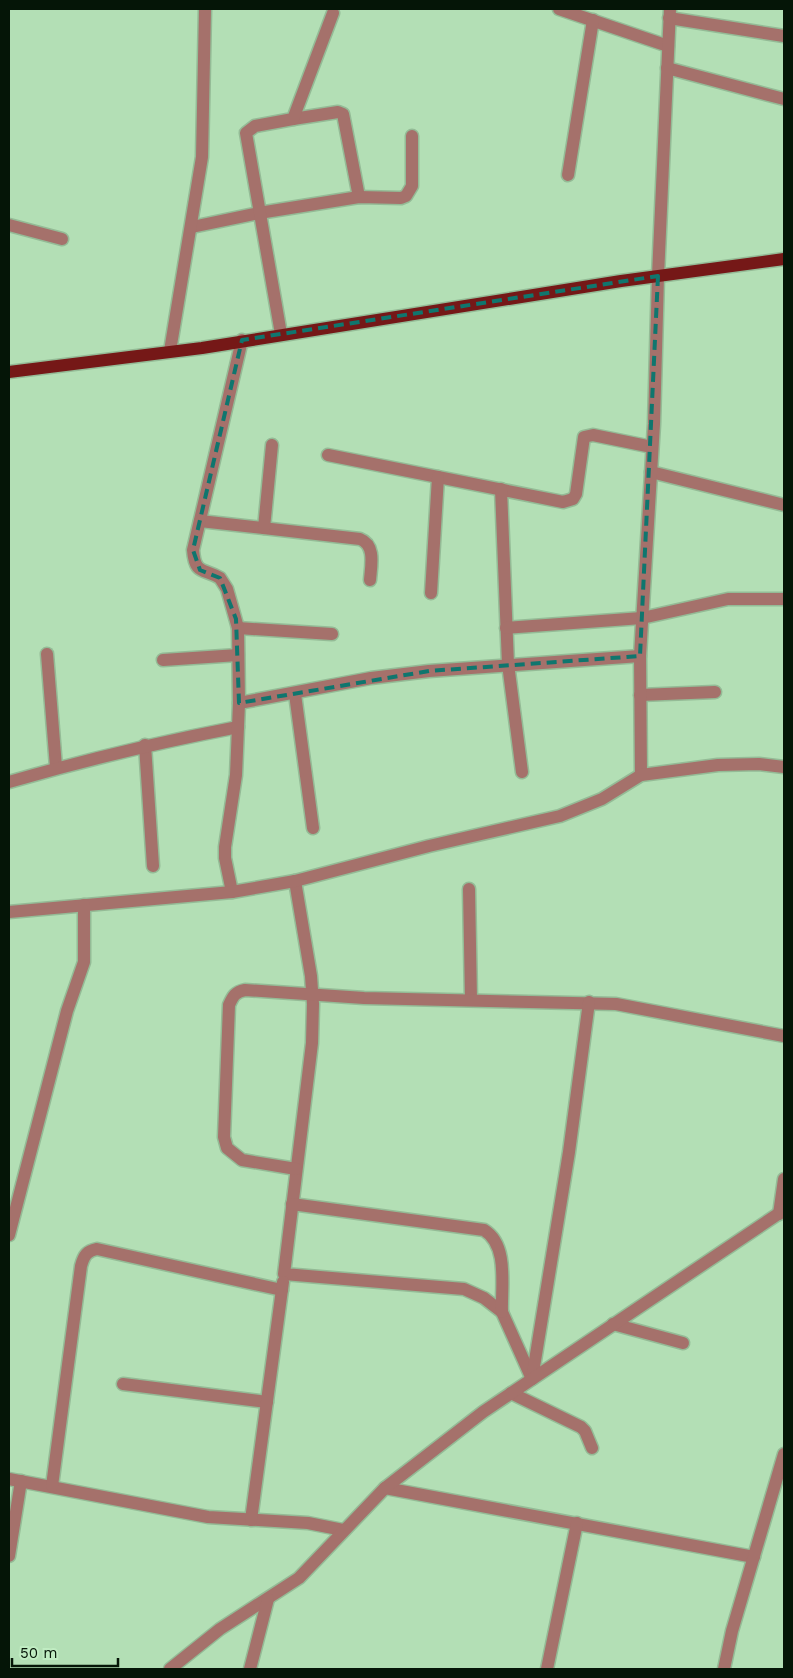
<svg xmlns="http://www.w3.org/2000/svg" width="793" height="1678" font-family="'Work Sans',sans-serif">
	<rect width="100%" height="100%" fill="#b3dfb5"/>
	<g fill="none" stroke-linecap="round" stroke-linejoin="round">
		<g stroke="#94bb96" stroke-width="15">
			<g id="minor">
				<polyline points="559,9 668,46"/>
				<polyline points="669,18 784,36"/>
				<polyline points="667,68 784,99"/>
				<polyline points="293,119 338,112 343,114 359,197"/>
				<polyline points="568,175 593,20"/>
				<polyline points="9,225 62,239"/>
				<polyline points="192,227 259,213 359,197 401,198 406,196 412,186 412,136"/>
				<polyline points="281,334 246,133 255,126 293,119 333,13"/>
				<polyline points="170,351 202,157 205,9"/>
				<polyline points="328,455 563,502 573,499 576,494 584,437 593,435 652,447"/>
				<polyline points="651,472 784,505"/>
				<polyline points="501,489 508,664 522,772"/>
				<path d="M200 521 360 539C376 545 371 566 370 580"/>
				<polyline points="264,528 272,445"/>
				<polyline points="431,593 438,477"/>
				<polyline points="238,628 332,634"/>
				<polyline points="506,628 642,618 728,599 784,599"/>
				<polyline points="47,654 56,767"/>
				<polyline points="163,660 238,655"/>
				<polyline points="295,694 313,828"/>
				<polyline points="640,695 715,692"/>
				<polyline points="239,703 371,678 429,671 640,656"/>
				<polyline points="145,745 153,866"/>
				<polyline points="641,775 640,656 654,424 658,276 670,9"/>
				<path d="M9 782C85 760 160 742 238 727"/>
				<polyline points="295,881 311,976 313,1004 312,1043 284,1274 464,1289 484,1298 502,1312 532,1379"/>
				<polyline points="469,889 471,1000"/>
				<path d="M232 892 225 858V847L236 775 239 703 238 628 227 589 220 578C203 568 195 575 193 550L242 340"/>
				<polyline points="9,912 232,892 295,881 429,846 560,816 602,799 641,775 718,765 759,764 784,767"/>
				<path d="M296 1169 242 1160 227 1148 224 1137 229 1005C233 996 235 992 245 990L364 998 616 1004 784 1036"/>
				<path d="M292 1204 484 1230C509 1245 501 1287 502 1312"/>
				<polyline points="779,1214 784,1179"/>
				<polyline points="9,1235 67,1011 84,962 84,905"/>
				<polyline points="613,1324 683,1343"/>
				<polyline points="532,1379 569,1152 589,1002"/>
				<polyline points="123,1384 267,1402"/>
				<polyline points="511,1393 581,1427 585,1431 592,1448"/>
				<polyline points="9,1479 208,1517 308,1523 343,1530"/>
				<path d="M52 1486 81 1266C84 1255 87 1251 97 1249L282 1290"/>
				<polyline points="385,1488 754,1557"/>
				<polyline points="251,1520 283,1282"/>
				<polyline points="9,1556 21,1481"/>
				<polyline points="170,1669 220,1629 299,1578 385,1488 483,1412 784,1210"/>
				<polyline points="250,1669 268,1599"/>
				<polyline points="547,1669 577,1523"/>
				<polyline points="724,1669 732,1631 784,1454"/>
			</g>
		</g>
		<g stroke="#94bb96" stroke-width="15">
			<polyline id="major" points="9,372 202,348 621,281 784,259"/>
		</g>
		<use href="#minor" stroke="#a5716b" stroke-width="12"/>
		<use href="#major" stroke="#751817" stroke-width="12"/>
	</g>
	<path fill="none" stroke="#0f766e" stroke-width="4" stroke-dasharray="10 6" stroke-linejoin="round" d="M658 276 640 656 429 671 239 703 236 619 220 578 200 570 193 550 242 340Z"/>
	<rect width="793" height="1678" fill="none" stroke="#051507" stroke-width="20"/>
	<path d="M12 1658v8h106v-8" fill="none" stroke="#051507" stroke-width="2.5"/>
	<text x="20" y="1658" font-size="15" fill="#051507" stroke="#c0ecc2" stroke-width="4" paint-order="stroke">50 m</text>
</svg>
